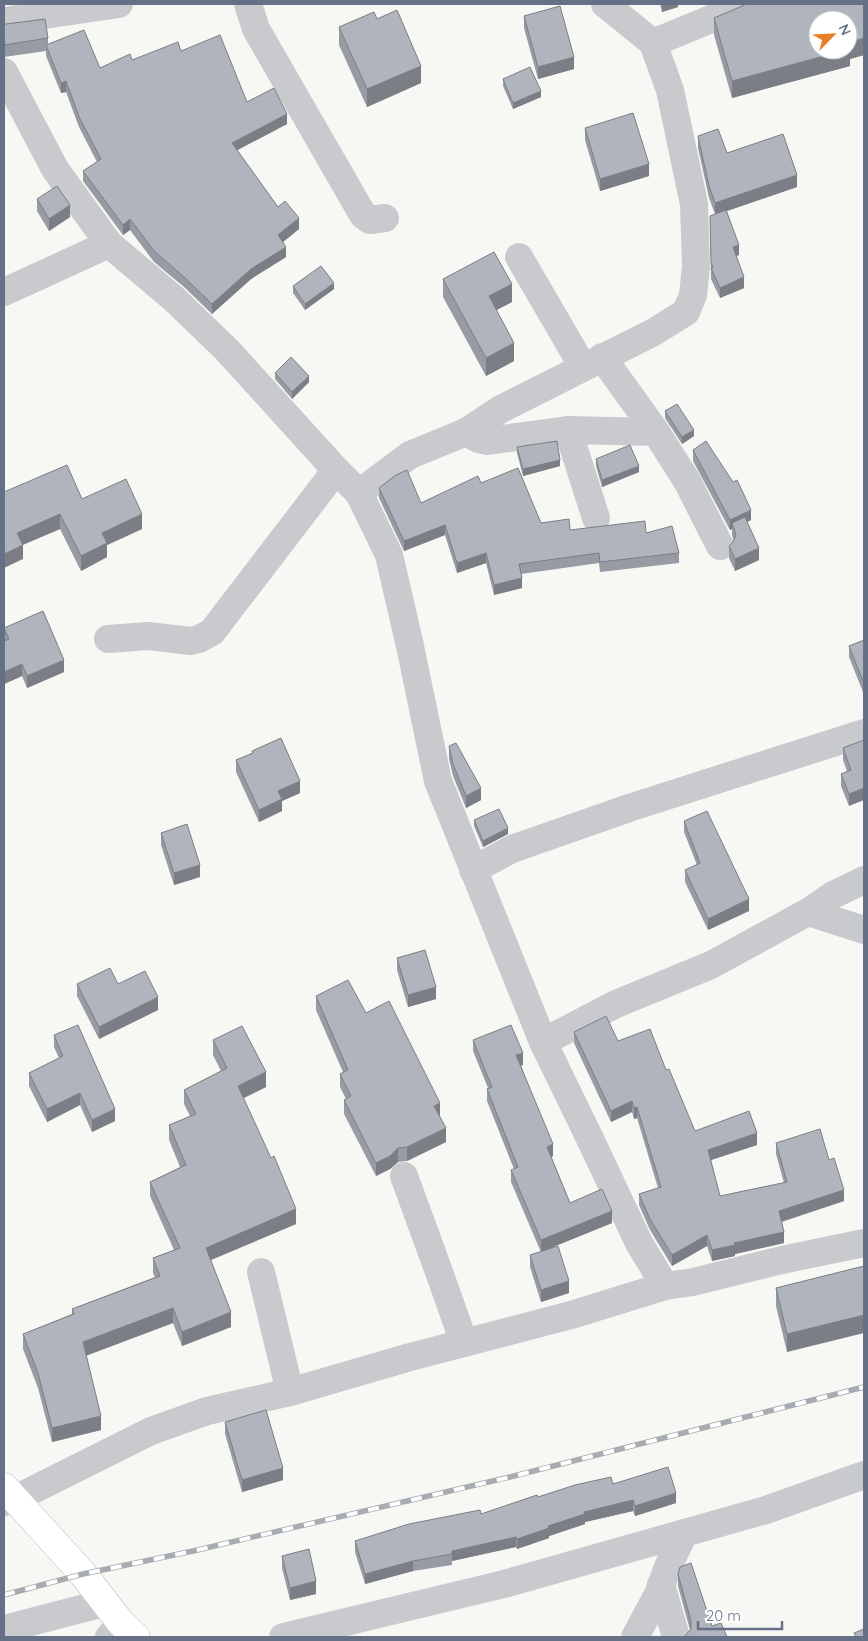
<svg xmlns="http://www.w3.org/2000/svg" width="868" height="1641" font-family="Quicksand,sans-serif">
	<rect width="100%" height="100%" fill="#f7f7f4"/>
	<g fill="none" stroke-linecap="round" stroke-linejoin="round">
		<g stroke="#bcbec4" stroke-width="29">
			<polyline id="secondary" points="4,1487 83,1574 121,1623 136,1637"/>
		</g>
		<g stroke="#c8cace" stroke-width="28">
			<polyline points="248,4 256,29 363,215 370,220 385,218"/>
			<polyline points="605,4 653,43 747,4"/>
			<polyline points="4,21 119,4"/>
			<polyline points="4,72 55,169 109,244 173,298 227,350 336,470 359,493 389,555 410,646 438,781 543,1042 593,1145 639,1243 665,1286"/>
			<polyline points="519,257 583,367"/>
			<polyline points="4,292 109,244"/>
			<polyline points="602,357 656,432 687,481 720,546"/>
			<polyline points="568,430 596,518"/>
			<polyline points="466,432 478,439 488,441 568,430 656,432"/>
			<polyline points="359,493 410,455 466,432 501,409 654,332 686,312 693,295 696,266 694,204 670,90 653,43"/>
			<polyline points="108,639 148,636 191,641 199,639 212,632 336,470"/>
			<polyline points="473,870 512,849 632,807 864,733"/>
			<polyline points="808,912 833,895 864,880"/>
			<polyline points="543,1042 616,1004 711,965 808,912 864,930"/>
			<path d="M404 1176C424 1231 445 1287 464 1343"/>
			<polyline points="261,1272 290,1392"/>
			<polyline points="4,1502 15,1499 151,1431 207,1411 290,1392 410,1357 571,1315 665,1286 693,1282 782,1260 864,1243"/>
			<polyline points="661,1585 676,1637"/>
			<polyline points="4,1629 104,1603"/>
			<polyline points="109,1637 121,1623"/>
			<polyline points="283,1637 504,1584 766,1510 864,1475"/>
			<polyline points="635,1637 658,1594 668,1567 684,1533"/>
		</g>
		<use href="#secondary" stroke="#fff" stroke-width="28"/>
		<g stroke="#a7abb2" stroke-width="5.5">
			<polyline id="rail" points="4,1595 83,1574 193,1551 510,1477 864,1387"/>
		</g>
		<use href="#rail" stroke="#fff" stroke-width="4" stroke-dasharray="11" stroke-linecap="butt"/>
	</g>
	<g fill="#979ba3">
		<polygon points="660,4 678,4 678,7 662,12"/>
		<polygon points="864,4 864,55 850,59 850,66 732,98 714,35 714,18"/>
		<polygon points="524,16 574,69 538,79 524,28"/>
		<polygon points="377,19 421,83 367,107 339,45 339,27"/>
		<polygon points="4,24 48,38 48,44 100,68 132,60 181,51 247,102 287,124 237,150 278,207 299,229 283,242 286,257 251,279 212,314 183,286 154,262 130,230 123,235 83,181 83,171 97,162 79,127 66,92 61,93 46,56 46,51 4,57"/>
		<polygon points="503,79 541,97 513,109 503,86"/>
		<polygon points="585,128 649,176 600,191 585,140"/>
		<polygon points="698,136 727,153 797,187 727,211 739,255 736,256 744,288 720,298 711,279 710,216 715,214 709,198 698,148"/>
		<polygon points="37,199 70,217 49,231 37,211"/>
		<polygon points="443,279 512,302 496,310 514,361 486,376 443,297"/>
		<polygon points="293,286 334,289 305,310 293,293"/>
		<polygon points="275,373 309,382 292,399 275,379"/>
		<polygon points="665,411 694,436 682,444 665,418"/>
		<polygon points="517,447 560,466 523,476 517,453"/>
		<polygon points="693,450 751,520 747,522 759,560 735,571 729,558 729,546 734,541 732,535 732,529 730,530 693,461"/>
		<polygon points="596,459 639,472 602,487 596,466"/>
		<polygon points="481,483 541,523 570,530 646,533 679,553 679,563 600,572 599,563 521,574 522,588 494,595 486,563 457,573 445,535 404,551 379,498 379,488 421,503"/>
		<polygon points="4,492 82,499 142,529 107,545 107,557 81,571 60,529 23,545 23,559"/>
		<polygon points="4,628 64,672 27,688 22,676 4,684"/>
		<polygon points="864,640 863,692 849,657 849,646"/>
		<polygon points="864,740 849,806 841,786 841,774 847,771 843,760 843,748"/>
		<polygon points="449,746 481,800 466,808 453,776 449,759"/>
		<polygon points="252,751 300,793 282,801 282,811 259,822 236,772 236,760 252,753"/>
		<polygon points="474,820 508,834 483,847 474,826"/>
		<polygon points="684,821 749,911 708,930 685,882 685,870 697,865 684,832"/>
		<polygon points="161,833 200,877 174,885 161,845"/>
		<polygon points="397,958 436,999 408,1007 397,970"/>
		<polygon points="77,984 118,984 158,1010 99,1039 77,996"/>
		<polygon points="316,996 366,1013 440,1116 446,1142 407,1161 398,1162 390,1169 376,1176 344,1114 344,1100 346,1099 340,1087 340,1074 343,1072 316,1010"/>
		<polygon points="574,1032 618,1041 666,1070 695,1131 757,1145 711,1160 720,1196 784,1183 776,1154 776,1143 829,1160 844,1201 782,1222 784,1243 735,1254 735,1256 712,1261 707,1246 672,1266 650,1230 639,1205 639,1194 658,1188 637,1118 634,1119 632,1112 611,1122 574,1043"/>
		<polygon points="54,1035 115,1121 92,1132 80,1105 47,1122 29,1086 29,1073 59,1058 54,1047"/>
		<polygon points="213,1040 266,1087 243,1098 296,1224 211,1260 231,1327 182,1346 173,1323 86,1355 101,1430 52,1442 38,1388 23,1349 23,1334 72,1314 72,1309 155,1277 153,1273 153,1258 174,1250 150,1196 150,1182 180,1167 169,1140 169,1125 190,1116 184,1104 184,1090 221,1071 213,1055"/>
		<polygon points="473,1040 523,1065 521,1065 553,1156 551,1157 570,1203 612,1223 542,1251 569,1293 541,1302 530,1267 530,1255 541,1252 511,1182 511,1170 514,1169 487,1101 487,1089 488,1088 473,1051"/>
		<polygon points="864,1266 787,1352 776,1306 776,1288"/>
		<polygon points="225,1422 283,1480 242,1492 225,1434"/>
		<polygon points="613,1484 676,1503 635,1516 633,1511 585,1522 585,1524 549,1536 549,1538 517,1549 516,1547 452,1561 452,1565 413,1571 365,1584 355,1552 355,1541 481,1514 538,1497"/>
		<polygon points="282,1556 316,1594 290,1600 282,1568"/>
		<polygon points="678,1574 712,1626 690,1630 678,1586"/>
	</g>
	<g fill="#7b7e84">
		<polygon points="662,4 678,4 678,7 662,12"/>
		<polygon points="864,38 864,55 850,59 850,66 732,98 732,81 848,50 848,43"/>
		<polygon points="574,57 574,69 538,79 538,67"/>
		<polygon points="421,66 421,83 367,107 367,89"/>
		<polygon points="66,81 66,92 61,93 61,83"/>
		<polygon points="541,91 541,97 513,109 513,103"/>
		<polygon points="287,114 287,124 232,153 232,143"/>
		<polygon points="649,164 649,176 600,191 600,179"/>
		<polygon points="797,175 797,187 715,215 715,203"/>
		<polygon points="70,205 70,217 49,231 49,219"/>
		<polygon points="299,218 299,229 278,246 278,235"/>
		<polygon points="130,219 130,230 123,235 123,225"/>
		<polygon points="739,245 739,255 733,257 733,247"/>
		<polygon points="286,247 286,257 251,279 212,314 212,304 251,269"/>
		<polygon points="744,277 744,288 720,298 720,288"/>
		<polygon points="334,283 334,289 305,310 305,304"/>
		<polygon points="512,284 512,302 489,314 489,296"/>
		<polygon points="514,343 514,361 486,376 486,358"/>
		<polygon points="309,376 309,382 292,399 292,392"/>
		<polygon points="694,430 694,436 682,444 682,437"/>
		<polygon points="560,460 560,466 523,476 523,469"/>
		<polygon points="639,466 639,472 602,487 602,480"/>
		<polygon points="751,510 751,520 734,528 732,523 732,529 730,530 730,520"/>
		<polygon points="60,514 60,529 17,547 17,533"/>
		<polygon points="142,514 142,529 107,545 107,557 81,571 81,556 102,533"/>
		<polygon points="445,525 445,535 404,551 404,541"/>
		<polygon points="23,545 23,559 4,568 4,554"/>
		<polygon points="759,548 759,560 735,571 735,559"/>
		<polygon points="486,553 486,563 457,573 457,563"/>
		<polygon points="522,578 522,588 494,595 494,585"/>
		<polygon points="64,660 64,672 27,688 27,676"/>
		<polygon points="22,664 22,676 4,684 4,672"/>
		<polygon points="864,680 864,692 863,692 863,681"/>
		<polygon points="300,781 300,793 282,801 282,811 259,822 259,810 278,791"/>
		<polygon points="481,788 481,800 466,808 466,796"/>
		<polygon points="864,788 864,800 849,806 849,794"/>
		<polygon points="508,828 508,834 483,847 483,841"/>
		<polygon points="200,865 200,877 174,885 174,873"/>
		<polygon points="749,899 749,911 708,930 708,919"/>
		<polygon points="436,987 436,999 408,1007 408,995"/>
		<polygon points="158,997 158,1010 99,1039 99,1027"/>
		<polygon points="523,1053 523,1065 516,1067 516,1055"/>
		<polygon points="266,1072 266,1087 238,1101 238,1086"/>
		<polygon points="80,1093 80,1105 47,1122 47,1109"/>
		<polygon points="632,1101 632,1112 611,1122 611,1111"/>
		<polygon points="440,1103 440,1117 434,1106"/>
		<polygon points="637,1107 637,1118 634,1119 634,1108"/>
		<polygon points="115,1109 115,1121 92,1132 92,1120"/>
		<polygon points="446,1128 446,1142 407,1161 407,1147"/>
		<polygon points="757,1133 757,1145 708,1161 708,1150"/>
		<polygon points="553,1144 553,1156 547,1159 547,1147"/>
		<polygon points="398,1148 398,1162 390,1169 376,1176 376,1163"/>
		<polygon points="844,1190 844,1201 779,1222 779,1211"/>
		<polygon points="296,1209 296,1224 206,1262 206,1248"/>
		<polygon points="612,1211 612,1223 541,1252 541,1240"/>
		<polygon points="784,1232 784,1243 735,1254 735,1256 712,1261 712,1250 734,1243"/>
		<polygon points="707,1235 707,1246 672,1266 672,1255"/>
		<polygon points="569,1281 569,1293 541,1302 541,1290"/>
		<polygon points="173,1308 173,1323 83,1357 83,1342"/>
		<polygon points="231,1312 231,1327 182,1346 182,1332"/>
		<polygon points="864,1315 864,1333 787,1352 787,1334"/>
		<polygon points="101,1416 101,1430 52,1442 52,1428"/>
		<polygon points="283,1468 283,1480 242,1492 242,1480"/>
		<polygon points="676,1493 676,1503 635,1516 635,1506"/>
		<polygon points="633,1500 633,1511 585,1522 585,1524 549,1536 549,1538 517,1549 517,1539 584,1512"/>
		<polygon points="516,1537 516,1547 452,1561 452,1551"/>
		<polygon points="413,1561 413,1571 365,1584 365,1574"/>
		<polygon points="316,1581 316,1594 290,1600 290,1588"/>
	</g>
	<g fill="#b0b4bd" stroke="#7b7e84">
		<polygon points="747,4 864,4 864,38 848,43 850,49 848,50 848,20 818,20 818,50 846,50 732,81 714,18"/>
		<polygon points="560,6 574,57 538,67 524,16"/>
		<polygon points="397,10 421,66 367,89 339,27 374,12 377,19"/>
		<polygon points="45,19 48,38 4,45 4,24 6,24"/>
		<polygon points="84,30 100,68 130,54 132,60 178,42 181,51 220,35 247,102 274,88 287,114 232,143 278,207 285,201 299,218 278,235 286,247 251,269 212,304 183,276 154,251 130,219 123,225 83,171 101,159 79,117 66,81 61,83 46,45"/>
		<polygon points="530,67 541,91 513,103 503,79"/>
		<polygon points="633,113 649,164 600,179 585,128"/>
		<polygon points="718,129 727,153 783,134 797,175 715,203 709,186 698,136"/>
		<polygon points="57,186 70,205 49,219 37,199"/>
		<polygon points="726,210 739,245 733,247 744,277 720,288 711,268 713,268 711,262 710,216"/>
		<polygon points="494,252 512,284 489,296 514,343 486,358 443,279"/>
		<polygon points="321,266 334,283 305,304 293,286"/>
		<polygon points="291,357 309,376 292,392 275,373"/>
		<polygon points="677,404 694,430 682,437 665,411"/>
		<polygon points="557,441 560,460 523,469 517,447"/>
		<polygon points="706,441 733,482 737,480 751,510 730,520 693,450"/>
		<polygon points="630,445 639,466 602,480 596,459"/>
		<polygon points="67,465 82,499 126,479 142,514 102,533 107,543 81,556 60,514 17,533 23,545 4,554 4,492"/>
		<polygon points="518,468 541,523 569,519 570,530 645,521 646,533 672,526 679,553 600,562 599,553 519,564 522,578 494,585 486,553 457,563 445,525 404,541 379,488 396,475 407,470 421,503 478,476 481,483"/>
		<polygon points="745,517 759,548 735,559 729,546 733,542 736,535 732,523"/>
		<polygon points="43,611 64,660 27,676 22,664 4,672 4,641 9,639 4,628"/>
		<polygon points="864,640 864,680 863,681 849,646"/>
		<polygon points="281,738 300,781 278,791 282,799 259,810 236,760 253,753 252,751"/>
		<polygon points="864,740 864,788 849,794 841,774 851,770 843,748"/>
		<polygon points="456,743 481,788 466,796 453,764 449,746"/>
		<polygon points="499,809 508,828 483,841 474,820"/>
		<polygon points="707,811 749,899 708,919 685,870 700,863 684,821"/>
		<polygon points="187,824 200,865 174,873 161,833"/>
		<polygon points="425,950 436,987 408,995 397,958"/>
		<polygon points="110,968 118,984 145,971 158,997 99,1027 77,984"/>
		<polygon points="348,980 366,1013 389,1001 440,1103 434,1106 446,1128 407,1147 398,1148 390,1156 376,1163 344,1100 351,1096 340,1074 348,1070 316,996"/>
		<polygon points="606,1016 618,1041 650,1029 666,1070 669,1069 695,1131 749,1111 757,1133 708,1150 720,1196 787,1182 776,1143 820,1129 829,1160 834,1158 844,1190 779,1211 784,1232 734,1243 735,1245 712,1250 707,1235 672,1255 650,1219 639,1194 661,1187 637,1107 634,1108 632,1101 611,1111 574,1032"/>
		<polygon points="78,1025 115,1109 92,1120 80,1093 47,1109 29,1073 63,1056 54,1035"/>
		<polygon points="511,1025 523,1053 516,1055 553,1144 547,1147 570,1203 602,1189 612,1211 541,1240 511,1170 518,1167 487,1089 492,1087 473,1040"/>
		<polygon points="242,1026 266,1072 238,1086 271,1158 274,1156 296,1209 206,1248 231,1312 182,1332 173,1308 83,1342 101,1416 52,1428 38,1373 23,1334 74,1314 72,1309 160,1276 153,1258 180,1248 150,1182 186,1165 169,1125 196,1114 184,1090 227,1068 213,1040"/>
		<polygon points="558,1246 569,1281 541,1290 530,1255"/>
		<polygon points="864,1266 864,1315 787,1334 776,1288"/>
		<polygon points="266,1410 283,1468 242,1480 225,1422"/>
		<polygon points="668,1467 676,1493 635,1506 633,1500 584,1512 585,1514 548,1526 549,1528 517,1539 516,1537 452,1551 452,1554 413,1561 365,1574 355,1541 409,1524 480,1510 481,1514 537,1495 538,1497 575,1485 611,1477 613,1484"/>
		<polygon points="309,1549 316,1581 290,1588 282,1556"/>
		<polygon points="691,1563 712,1626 721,1623 727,1637 684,1637 691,1629 691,1621 678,1574 680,1567"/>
		<polygon points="864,1629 864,1637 856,1637 854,1633"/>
	</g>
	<rect width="868" height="1641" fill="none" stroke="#667086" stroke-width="10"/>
	<g transform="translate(833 35) rotate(66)"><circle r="24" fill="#ffffff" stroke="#c2c6cf"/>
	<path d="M0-4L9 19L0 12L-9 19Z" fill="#e67f26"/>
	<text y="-8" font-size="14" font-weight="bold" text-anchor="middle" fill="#667086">N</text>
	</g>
	<path d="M698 1621v8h84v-8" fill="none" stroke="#667086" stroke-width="2.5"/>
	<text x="706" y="1621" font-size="15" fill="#667086" stroke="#ffffff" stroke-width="4" paint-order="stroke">20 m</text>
</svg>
